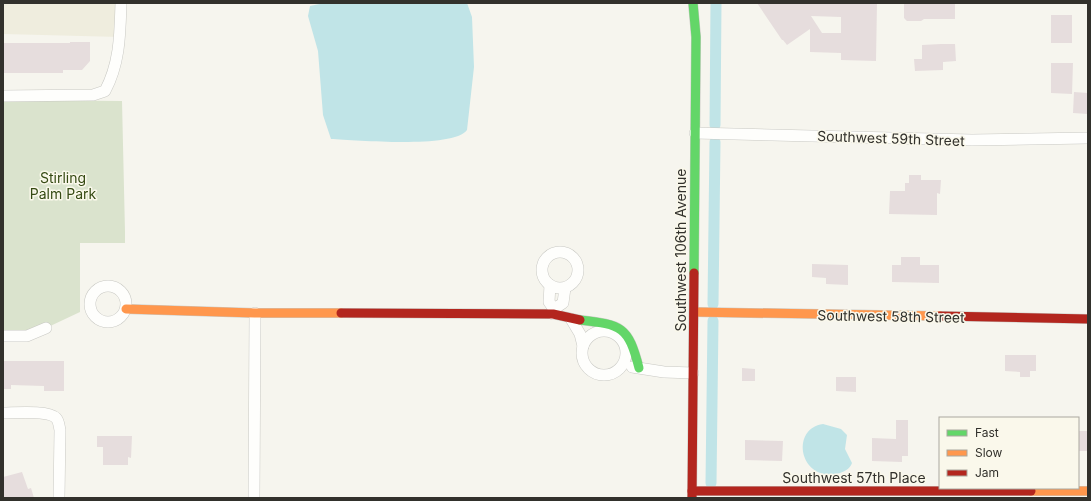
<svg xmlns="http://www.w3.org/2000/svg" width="1091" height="501" font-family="Inter,sans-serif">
	<rect width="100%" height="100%" fill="#f6f5ee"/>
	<polygon fill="#efedde" points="3,3 121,3 120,37 3,34"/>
	<polygon fill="#dae3cd" points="3,100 122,101 125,232 125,243 80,243 80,312 46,328 3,336"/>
	<g fill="#c0e4e7">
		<path d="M324 3H467L472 17 474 67 467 130C453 149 356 140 331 139L323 115 318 51 308 16 310 6Z"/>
		<path d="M823 424 841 429 847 435 845 449 852 463C850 469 845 471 840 473 800 484 789 429 823 424Z"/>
	</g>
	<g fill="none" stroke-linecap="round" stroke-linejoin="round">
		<g stroke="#c0e4e7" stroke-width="11">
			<polyline points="715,125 716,3"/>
			<polyline points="713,304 715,142"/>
			<polyline points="711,483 713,321"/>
		</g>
	</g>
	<g fill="#e6dddd" fill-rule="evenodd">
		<path d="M757 3H877L876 61 841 60V53L810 52V29L787 45 783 40H782ZM811 16 841 17V33H822Z"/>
		<polygon points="904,3 955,3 955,19 924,19 921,21 907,21 904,18"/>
		<rect x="1051" y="15" width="21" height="28"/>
		<polygon points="70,42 90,42 90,61 82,70 63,70 63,73 3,73 3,43 70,43"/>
		<polygon points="941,44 955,44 956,61 943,62 943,70 915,71 914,59 922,59 922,45"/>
		<polygon points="1051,63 1073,63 1072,94 1051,93"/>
		<polygon points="1074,92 1088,93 1088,114 1073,113"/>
		<polygon points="909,175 921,175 921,180 941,180 940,194 937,193 937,215 889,214 890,191 905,191 905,183 909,183"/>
		<polygon points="901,257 920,257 920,265 939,265 939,283 892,282 892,265 901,265"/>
		<polygon points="812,264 848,265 848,285 826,284 826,278 812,277"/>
		<polygon points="1005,355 1036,355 1036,371 1030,371 1030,377 1020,377 1020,372 1005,371"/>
		<polygon points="3,361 64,361 64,391 44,391 44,386 11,385 11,389 3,389"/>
		<polygon points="742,368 755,369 755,381 742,381"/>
		<polygon points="836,377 856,377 856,392 836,391"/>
		<polygon points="896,420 908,420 908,456 902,456 902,462 872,461 872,438 896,439"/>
		<rect x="1078" y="431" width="10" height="20"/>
		<polygon points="97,436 132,436 131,458 128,457 128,465 103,465 103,447 97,447"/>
		<polygon points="745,440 783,441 782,461 745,460"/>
		<polygon points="22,472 28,489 31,488 34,498 3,498 3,477"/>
	</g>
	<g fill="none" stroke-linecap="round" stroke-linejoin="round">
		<g stroke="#c9c9c4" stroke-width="12">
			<g id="street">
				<path d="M3 96 93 95 105 91C120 63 120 34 121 3"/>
				<polyline points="695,133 972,140 1088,138"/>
				<circle cx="560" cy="270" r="18"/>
				<polyline points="550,285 549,302 554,309"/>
				<circle cx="108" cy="304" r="18"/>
				<polyline points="553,314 554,309 563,303 565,288"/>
				<polyline points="571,319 580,334 583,346"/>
				<circle cx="604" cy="353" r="22"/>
				<polyline points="3,336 27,336 46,328"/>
				<polyline points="632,367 664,372 693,373"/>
				<path d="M3 413C15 413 48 410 56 418 59 421 59 426 60 430L59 498"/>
				<polyline points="254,498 255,313"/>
			</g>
		</g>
		<g stroke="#c9c9c4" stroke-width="10">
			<g id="fast">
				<polyline points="693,3 696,37 694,273"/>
				<path d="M580 320C622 325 628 326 639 368"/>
			</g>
		</g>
		<g stroke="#c9c9c4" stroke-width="10">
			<g id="slow">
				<polyline points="126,309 255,313 341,313"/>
				<polyline points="694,312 940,316"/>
				<polyline points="1031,491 1088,491"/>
			</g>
		</g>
		<g stroke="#c9c9c4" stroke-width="10">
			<g id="jam">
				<polyline points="341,313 553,314 580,320"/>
				<polyline points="940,316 1088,319"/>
				<polyline points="692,491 1031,491"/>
				<polyline points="692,498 694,273"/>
			</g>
		</g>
		<use href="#street" stroke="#fefefc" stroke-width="11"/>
		<use href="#fast" stroke="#63d668" stroke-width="9"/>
		<use href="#slow" stroke="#ff974d" stroke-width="9"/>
		<use href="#jam" stroke="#b3261e" stroke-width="9"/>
	</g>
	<g text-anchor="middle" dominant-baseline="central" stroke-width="3" stroke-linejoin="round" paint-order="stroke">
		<g font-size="14" fill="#32312c" stroke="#faf8eb">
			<text transform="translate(891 138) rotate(2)">Southwest 59th Street</text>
			<text transform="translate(680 250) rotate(-90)">Southwest 106th Avenue</text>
			<text transform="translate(891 316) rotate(1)">Southwest 58th Street</text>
			<text x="854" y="477">Southwest 57th Place</text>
		</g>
		<g font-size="14" fill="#354a13" stroke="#faf8eb">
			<text x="63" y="177">Stirling<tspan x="63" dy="16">Palm Park</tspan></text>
		</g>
	</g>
	<rect width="1091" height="501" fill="none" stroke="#32312c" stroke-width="8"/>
	<rect x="939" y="417" width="140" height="72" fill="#faf8eb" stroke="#aaa89f"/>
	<rect x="947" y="430" width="20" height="6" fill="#63d668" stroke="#aaa89f"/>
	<text x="975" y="437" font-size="12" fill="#32312c">Fast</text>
	<rect x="947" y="450" width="20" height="6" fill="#ff974d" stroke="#aaa89f"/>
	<text x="975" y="457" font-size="12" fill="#32312c">Slow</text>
	<rect x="947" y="470" width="20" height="6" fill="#b3261e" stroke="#aaa89f"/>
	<text x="975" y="477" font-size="12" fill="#32312c">Jam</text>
</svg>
